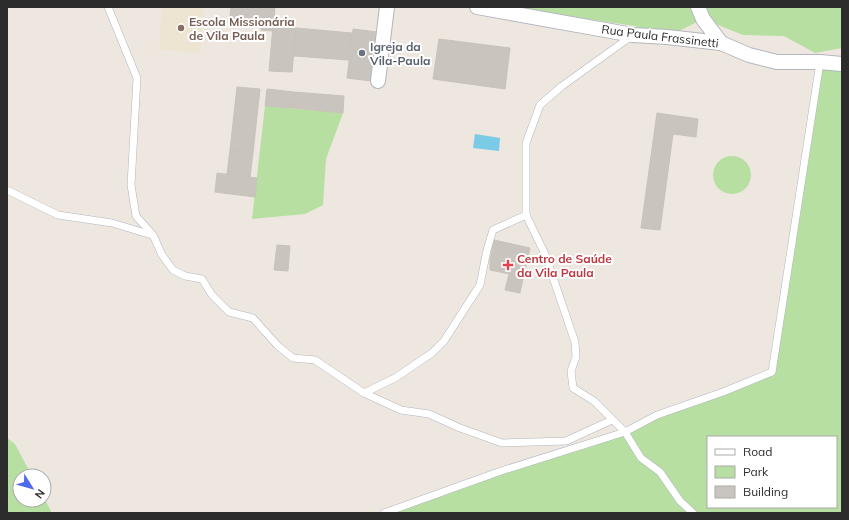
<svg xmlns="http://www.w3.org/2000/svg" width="849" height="520" font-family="Mulish,sans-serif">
	<rect width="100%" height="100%" fill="#ede7e0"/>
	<polygon fill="#ede4d1" points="162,7 204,7 200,53 159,50"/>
	<g fill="#b6dfa1" fill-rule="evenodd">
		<polygon points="505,7 842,7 842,48 815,53 784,36 743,35 703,19 667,37 635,26"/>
		<path d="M820 62 842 64V513H384L625 432 657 415 772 372ZM708 437H836V507H708Z"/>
		<polygon points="265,106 343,113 326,159 323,205 305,214 252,219"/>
		<circle cx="732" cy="175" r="19"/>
		<polygon points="7,438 15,444 32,476 20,476 20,500 44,500 44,498 52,513 7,513"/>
	</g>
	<polygon fill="#7bcae6" points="475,134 500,138 499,151 473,148"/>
	<g fill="#c9c5be" stroke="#c8c3b9">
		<polygon points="231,7 275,7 273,31 261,30 261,26 229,24"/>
		<polygon points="273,26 296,28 292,72 269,71"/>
		<polygon points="296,28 352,33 349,60 294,56"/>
		<polygon points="353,29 377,32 371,81 347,78"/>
		<polygon points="439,39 510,48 505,89 433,79"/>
		<polygon points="237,87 260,89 253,153 230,150"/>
		<polygon points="267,89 294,92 293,108 265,106"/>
		<polygon points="294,92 344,96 343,113 293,108"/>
		<polygon points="657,113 698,119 696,137 673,134 660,230 641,228"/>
		<polygon points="230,150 253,153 250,177 227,174"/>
		<polygon points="217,173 257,178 255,197 215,192"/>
		<polygon points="494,240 530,248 520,293 505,290 509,274 490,270 490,260"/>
		<polygon points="277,245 290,246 288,271 274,270"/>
	</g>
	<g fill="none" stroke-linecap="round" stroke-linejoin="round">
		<g stroke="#b3b6bf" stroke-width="8">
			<g id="lane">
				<polyline points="108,7 137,78 131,185 136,216 153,235 162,255 173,270 185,276 202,279 212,295 229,312 253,318 278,346 293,358 315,360 364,393 401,410 429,414 460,428 502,443 566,441 612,420"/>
				<polyline points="633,35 562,86 540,105 526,143 526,215 545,254 575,342 576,357 571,371 573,388 594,401 625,432 641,458 660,472 680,501 693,513"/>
				<polyline points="7,190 58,215 112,223 152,235"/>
				<polyline points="364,393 395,378 432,353 444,341 480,285 487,250 493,230 526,215"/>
				<polyline points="384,513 501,471 625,432 657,415 723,392 772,372 820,62"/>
			</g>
		</g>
		<g stroke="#b3b6bf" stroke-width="16">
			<g id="street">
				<polyline points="477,7 633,35 667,37 721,43 749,55 777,62 820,62 842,64"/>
				<polyline points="698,7 703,19 721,43"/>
				<polyline points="378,81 387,7"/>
			</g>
		</g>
		<use href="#lane" stroke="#fff" stroke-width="7"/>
		<use href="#street" stroke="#fff" stroke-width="14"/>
	</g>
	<circle fill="#8d6e63" stroke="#fff" stroke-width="1.5" cx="181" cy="28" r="4"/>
	<circle fill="#6b7280" stroke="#fff" stroke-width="1.5" cx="362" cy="53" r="4"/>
	<path fill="#e0444e" stroke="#fff" stroke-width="1.5" d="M506 259h4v4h4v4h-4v4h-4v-4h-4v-4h4z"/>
	<g text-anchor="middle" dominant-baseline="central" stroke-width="4" stroke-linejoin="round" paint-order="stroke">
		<g font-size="12" font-weight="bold" fill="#785e54" stroke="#fff" text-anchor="start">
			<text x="189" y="21">Escola Missionária<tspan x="189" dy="14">de Vila Paula</tspan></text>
		</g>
		<g font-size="12" fill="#2c2c2c" stroke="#fff">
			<text transform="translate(660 36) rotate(7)">Rua Paula Frassinetti</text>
		</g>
		<g font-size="12" font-weight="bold" fill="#5b616d" stroke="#fff" text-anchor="start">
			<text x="370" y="46">Igreja da<tspan x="370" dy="14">Vila-Paula</tspan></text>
		</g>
		<g font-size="12" font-weight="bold" fill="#be3a42" stroke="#fff" text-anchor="start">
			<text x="517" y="258">Centro de Saúde<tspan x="517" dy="14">da Vila Paula</tspan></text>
		</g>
	</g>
	<rect width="849" height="520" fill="none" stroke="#2c2c2c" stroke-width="16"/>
	<rect x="707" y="436" width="130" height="72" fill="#ffffff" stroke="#ababab"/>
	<rect x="715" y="449" width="20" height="6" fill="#ffffff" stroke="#ababab"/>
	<text x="743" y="456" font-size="12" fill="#2c2c2c">Road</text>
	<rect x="715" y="466" width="20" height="12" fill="#b6dfa1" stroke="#ababab"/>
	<text x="743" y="476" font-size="12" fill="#2c2c2c">Park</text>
	<rect x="715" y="486" width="20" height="12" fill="#c9c5be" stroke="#ababab"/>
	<text x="743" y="496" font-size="12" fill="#2c2c2c">Building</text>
	<g transform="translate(32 488) rotate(127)"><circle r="19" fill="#ffffff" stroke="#ababab"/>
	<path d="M0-3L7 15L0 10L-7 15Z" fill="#4d6aed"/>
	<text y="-6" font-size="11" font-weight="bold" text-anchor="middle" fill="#2c2c2c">N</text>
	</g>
</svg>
